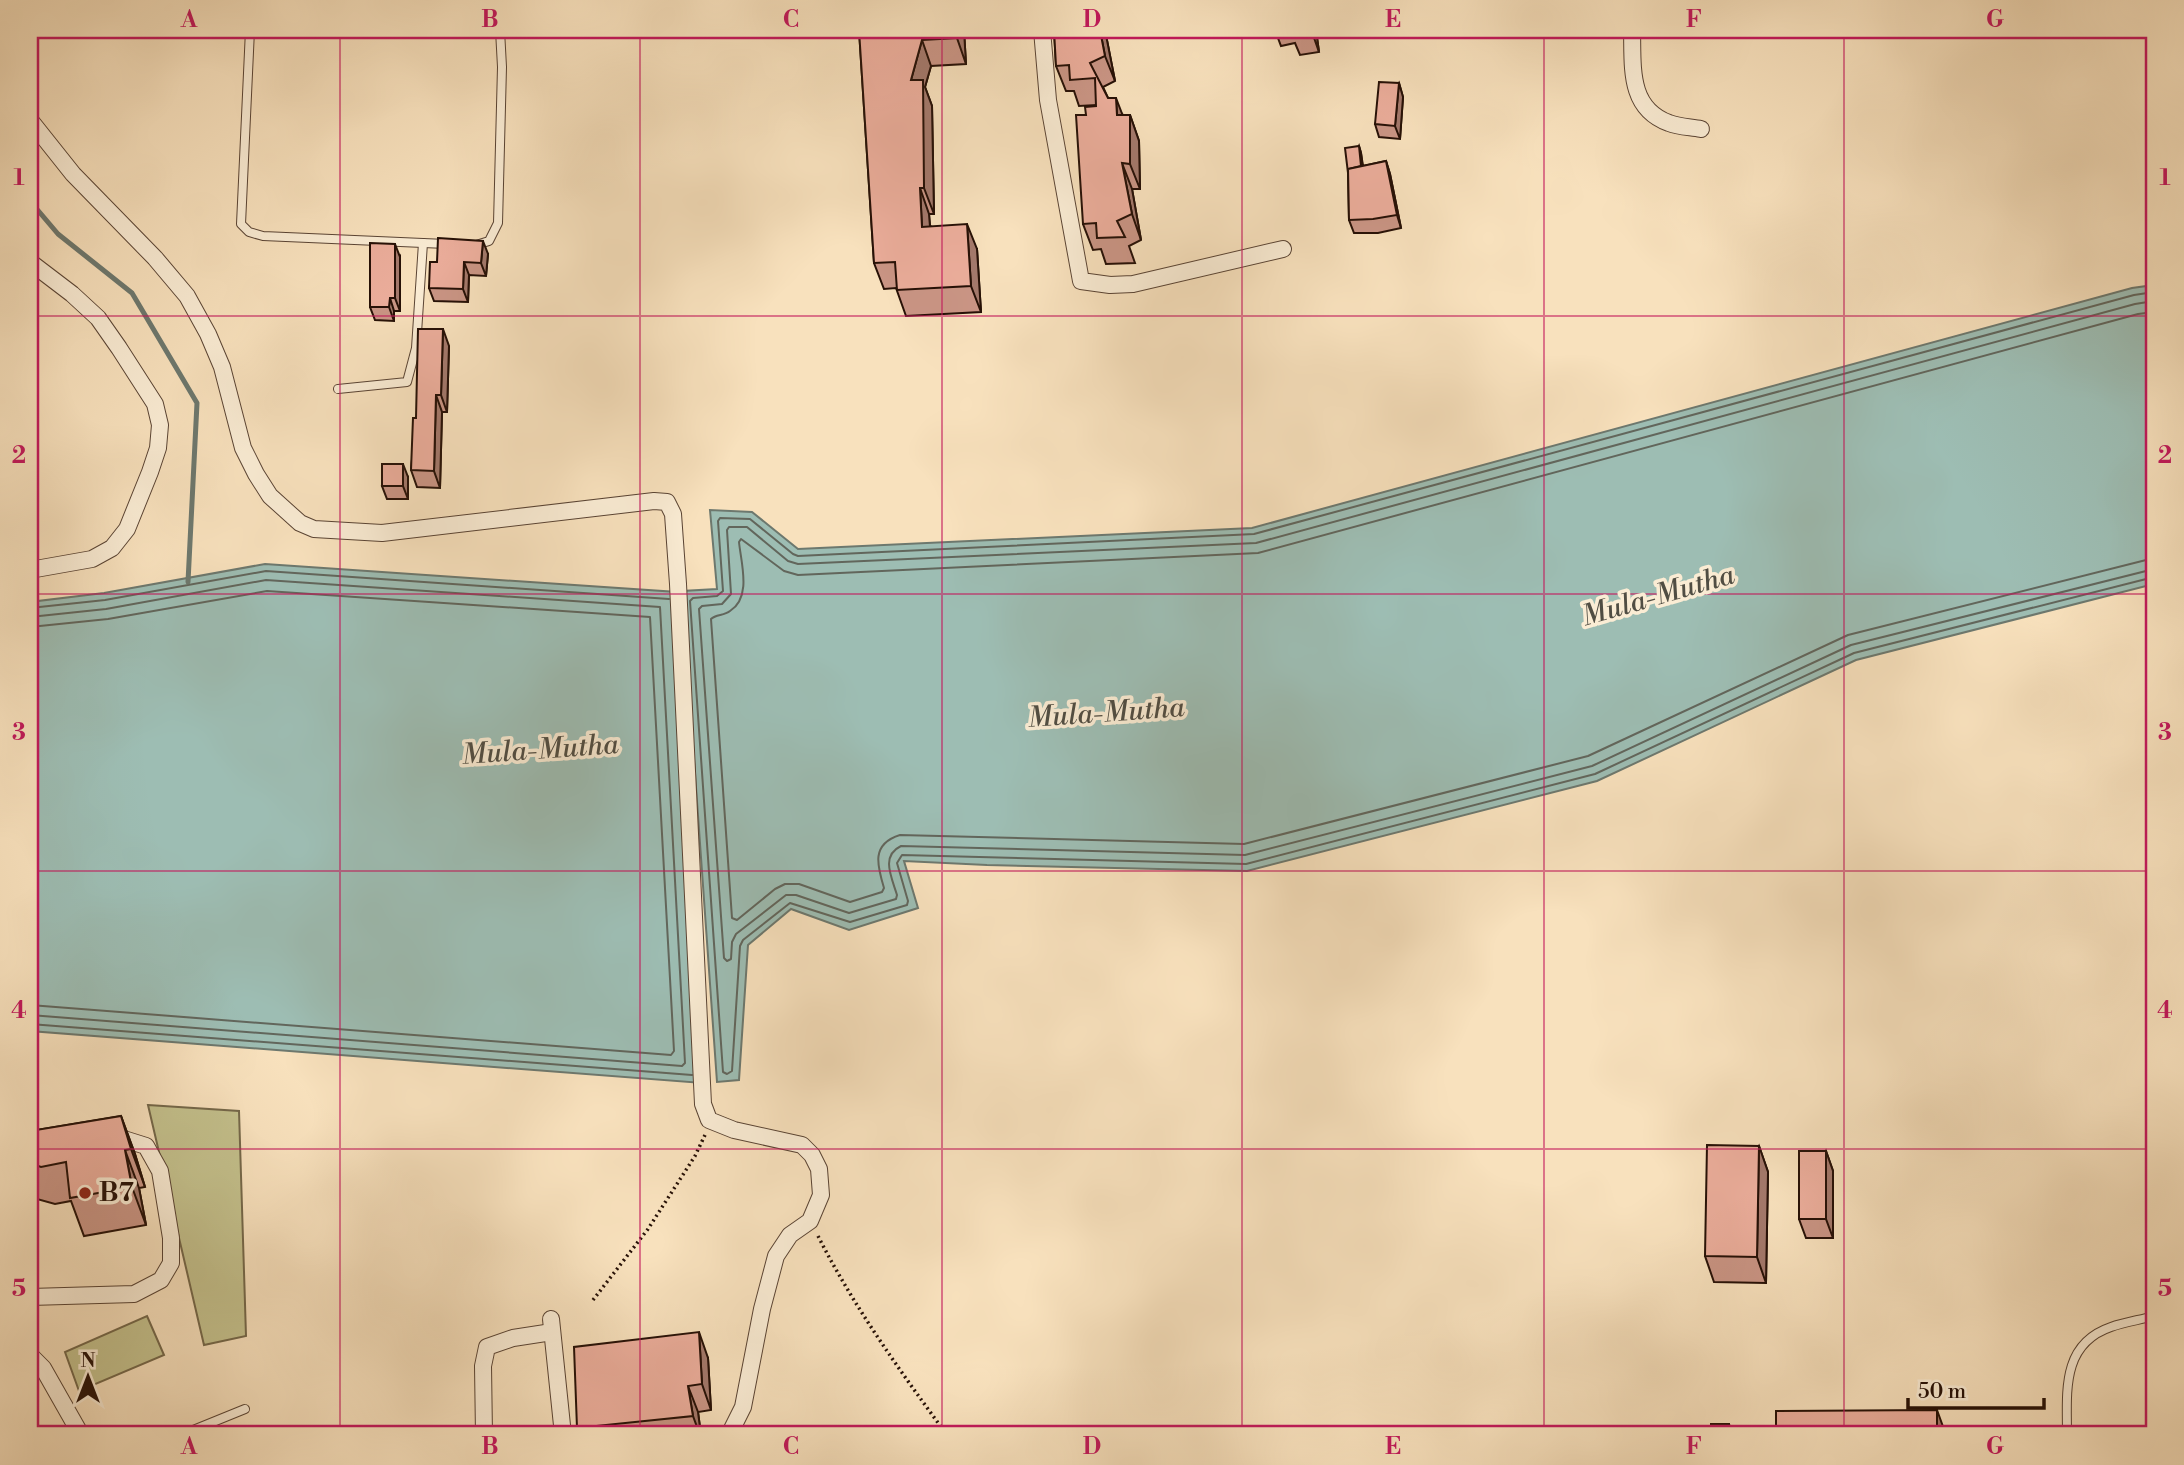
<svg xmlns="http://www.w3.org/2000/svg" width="2184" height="1465" font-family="'Libre Bodoni',serif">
	<rect width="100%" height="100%" fill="#f8e1bd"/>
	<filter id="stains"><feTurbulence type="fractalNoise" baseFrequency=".00286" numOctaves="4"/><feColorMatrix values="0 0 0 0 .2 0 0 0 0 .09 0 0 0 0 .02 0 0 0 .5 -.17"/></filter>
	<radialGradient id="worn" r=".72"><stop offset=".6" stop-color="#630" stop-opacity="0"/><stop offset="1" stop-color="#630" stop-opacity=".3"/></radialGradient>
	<g fill="#c4c18d" stroke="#75684a" stroke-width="2">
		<polygon points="148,1105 239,1111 246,1336 204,1345"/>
		<polygon points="147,1316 164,1355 79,1391 65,1352"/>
	</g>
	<g fill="#9dbdb3" stroke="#6d786e" stroke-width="2">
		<polygon points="2154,285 2154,584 1856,660 1597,781 1247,871 987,865 904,861 918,908 849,930 791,909 748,945 739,1080 717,1082 682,591 717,589 710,510 752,512 798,549 1252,528 2132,288"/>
		<polygon points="265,564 677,592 702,1083 30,1031 30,602 104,593"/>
	</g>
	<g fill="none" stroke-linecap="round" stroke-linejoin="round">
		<g stroke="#62665c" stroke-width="2">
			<polyline points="2154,292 2134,295 1254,534 798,556 793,554 750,519 720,518 718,521 723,591 717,596 693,598 690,601 723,1072 727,1074 732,1071 740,946 743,940 790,903 850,922 907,905 908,901 897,863 902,855 1246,864 1595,774 1854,653 2154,577"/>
			<path d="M2154 301 2135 304 1256 543 798 564 788 561 747 527H729L727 530 731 594 722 604 702 606 699 609 724 958 727 961 731 959 732 942 736 934 786 895H796L849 913 896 899 897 895C892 878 880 856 901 846L1245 855 1592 766 1851 645 2154 569"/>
			<path d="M2154 312 2138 314 1258 553 798 575 784 571 741 539 739 542C741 563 752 597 730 611 724 616 716 614 711 619L732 918 737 920 775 889 785 884H799L850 902 882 892 884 888C877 865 871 844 900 835L1244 844 1588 756 1848 635 2154 558"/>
			<polyline points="30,608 105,600 266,571 669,599"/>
			<polyline points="30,617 106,609 266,580 660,607 685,1063 682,1066 30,1015"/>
			<polyline points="30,627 108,619 267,591 650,617 674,1051 671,1055 30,1005"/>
			<polyline points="30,1024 692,1075"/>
		</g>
		<polyline stroke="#6d786e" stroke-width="5" points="30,201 58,234 132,293 197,403 188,582"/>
		<g stroke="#5a4434" stroke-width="10">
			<g id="service">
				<polyline points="250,30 241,224 249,232 263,236 446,244"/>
				<polyline points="476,245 489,241 498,223 502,67 500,30"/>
				<polyline points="338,389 407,382 416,348 423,243"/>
				<polyline points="181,1435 245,1409"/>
				<path d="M2067 1435C2067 1392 2061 1344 2111 1327 2125 1322 2140 1320 2154 1316"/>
			</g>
		</g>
		<g stroke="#5a4434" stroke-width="18">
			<g id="minor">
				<polyline points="1042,30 1048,100 1081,281 1110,285 1133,284 1283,249"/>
				<path d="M1632 30C1633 67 1628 108 1669 123 1679 127 1691 127 1701 129"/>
				<polyline points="30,120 73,174 155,258 187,296 208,334 222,367 243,448 256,474 270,496 300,523 314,529 382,533 654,501 667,502 673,514 678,584 703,1104 709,1120 734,1130 802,1145 812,1155 819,1169 821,1195 810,1221 790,1235 776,1256 762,1309 743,1407 729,1435"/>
				<polyline points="30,262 72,294 98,318 119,348 155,404 160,425 158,448 150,472 127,529 112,548 92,559 30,570"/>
				<polyline points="30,1297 134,1294 161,1280 171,1263 171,1238 160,1171 146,1146 111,1135"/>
				<polyline points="551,1319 563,1435"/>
				<polyline points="30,1355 43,1368 81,1435"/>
				<polyline points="484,1435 483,1366 487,1347 513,1338 552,1332"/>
			</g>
		</g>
		<g stroke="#261006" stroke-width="3.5" stroke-dasharray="2 3.5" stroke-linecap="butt">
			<path d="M818 1236C854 1307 900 1371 947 1435"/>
			<polyline points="593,1300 648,1229 695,1156 705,1135"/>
		</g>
		<use href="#service" stroke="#faecd4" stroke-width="8"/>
		<use href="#minor" stroke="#faecd4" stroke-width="16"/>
	</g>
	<g fill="#ca9585" stroke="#261006" stroke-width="2">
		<polygon points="859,30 964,30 966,64 931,66 925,87 932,106 934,214 929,214 930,226 977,249 981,312 906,316 896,288 884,289 874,263"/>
		<polygon points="1054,30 1113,30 1113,31 1105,30 1115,81 1103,87 1108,98 1123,115 1130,115 1139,141 1140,189 1132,189 1141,240 1129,246 1135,263 1106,264 1101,249 1093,250 1083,224 1086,115 1096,106 1096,105 1079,106 1074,91 1066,91 1056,66"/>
		<polygon points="1275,30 1316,30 1319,52 1300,55 1295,43 1281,46"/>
		<polygon points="1728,30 1740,30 1730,34"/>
		<polygon points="1399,83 1403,97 1400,139 1379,137 1375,124"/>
		<polygon points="1359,146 1361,153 1363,166 1386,161 1390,174 1401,228 1378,233 1354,233 1349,220 1348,173"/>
		<polygon points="488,254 486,276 469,275 468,302 434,301 429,288 437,262"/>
		<polygon points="400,257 400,311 394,311 394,321 375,320 370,307"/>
		<polygon points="449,346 447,412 442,412 440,488 417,487 411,470 416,418"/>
		<polygon points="408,477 408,499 387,499 382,486"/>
		<polygon points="121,1116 135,1154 145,1187 139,1188 146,1225 84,1236 71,1201 55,1204 30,1197 30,1199 30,1131"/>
		<polygon points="1759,1146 1768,1172 1766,1283 1714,1282 1705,1256"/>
		<polygon points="1826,1151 1833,1171 1833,1238 1806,1238 1799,1219"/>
		<polygon points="708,1358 711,1410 698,1412 701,1435 580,1435 577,1428"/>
		<polygon points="30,1408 38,1431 30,1435"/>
	</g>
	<g fill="#a4796c" stroke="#261006" stroke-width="2">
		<polygon points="956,30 964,30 966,64 957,38"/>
		<polygon points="1100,30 1105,30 1115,81 1105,56"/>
		<polygon points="1312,30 1316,30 1319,52 1312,32"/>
		<polygon points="922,40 931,66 925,87 932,106 934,214 924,188 911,80"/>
		<polygon points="1399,83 1403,97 1400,139 1395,126"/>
		<polygon points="1116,98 1126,124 1117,115"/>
		<polygon points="1130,115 1139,141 1140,189 1130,164"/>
		<polygon points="1359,146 1361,153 1364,178 1362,172"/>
		<polygon points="1386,161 1390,174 1401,228 1397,215"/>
		<polygon points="1122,163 1132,189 1141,240 1132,214"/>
		<polygon points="920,188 929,214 932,252 922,227"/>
		<polygon points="967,224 977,249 981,312 971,286"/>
		<polygon points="483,241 488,254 486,276 481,263"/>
		<polygon points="395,244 400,257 400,311 395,298"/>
		<polygon points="464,262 469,275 468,302 463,289"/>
		<polygon points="390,298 394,311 394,321 389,307"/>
		<polygon points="443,329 449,346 447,412 441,395"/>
		<polygon points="436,395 442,412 440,488 434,471"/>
		<polygon points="403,464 408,477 408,499 403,486"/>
		<polygon points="121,1116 135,1154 145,1187 131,1149"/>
		<polygon points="1759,1146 1768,1172 1766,1283 1757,1257"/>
		<polygon points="125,1150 139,1188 146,1225 132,1187"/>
		<polygon points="1826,1151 1833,1171 1833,1238 1826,1219"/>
		<polygon points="699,1332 708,1358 711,1410 702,1384"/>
		<polygon points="688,1386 698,1412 701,1435 700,1435 693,1416"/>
		<polygon points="1937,1410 1946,1435 1937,1435"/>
		<polygon points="1729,1424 1733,1435 1729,1435"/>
	</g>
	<g fill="#ebad9b" stroke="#261006" stroke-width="2">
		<polygon points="859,30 956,30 957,38 922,40 911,80 923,80 924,188 920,188 922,227 967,224 971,286 897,290 895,262 874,263"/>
		<polygon points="1054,30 1100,30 1105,56 1090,63 1108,98 1116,98 1117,115 1130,115 1130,164 1122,163 1132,214 1117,221 1125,237 1097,238 1096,223 1083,224 1076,115 1086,115 1085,107 1096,106 1095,78 1070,80 1069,65 1056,66"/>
		<polygon points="1291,30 1312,30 1312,32 1292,35"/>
		<polygon points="1379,82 1399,83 1395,126 1375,124"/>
		<polygon points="1359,146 1361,166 1348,169 1348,173 1345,148"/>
		<polygon points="1386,161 1397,215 1373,219 1349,220 1348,169"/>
		<polygon points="438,238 483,241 481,263 464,262 463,289 429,288 430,262 437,262"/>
		<polygon points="370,243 395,244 395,298 390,298 389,307 370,307"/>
		<polygon points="418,329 443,329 441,395 436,395 434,471 411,470 413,418 416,418"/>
		<rect x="382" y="464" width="21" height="22"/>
		<polygon points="121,1116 131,1149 125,1150 132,1187 70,1198 66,1162 41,1167 30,1163 30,1131"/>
		<polygon points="1707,1145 1759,1146 1757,1257 1705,1256"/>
		<rect x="1799" y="1151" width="27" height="68"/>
		<polygon points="699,1332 702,1384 688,1386 693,1416 577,1428 574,1347"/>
		<polygon points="1937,1410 1937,1435 1776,1435 1776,1411"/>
		<rect x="1711" y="1424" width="18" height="11"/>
	</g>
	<path fill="none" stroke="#c2185b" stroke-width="2" stroke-opacity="0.55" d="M340 30V1435M640 30V1435M942 30V1435M1242 30V1435M1544 30V1435M1844 30V1435M30 316H2154M30 594H2154M30 871H2154M30 1149H2154"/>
	<circle fill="#8f2418" stroke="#faecd4" stroke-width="2.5" cx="85" cy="1193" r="7"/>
	<g text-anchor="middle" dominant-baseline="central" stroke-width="7" stroke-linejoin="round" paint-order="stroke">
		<g font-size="26" font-weight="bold" fill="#261006" stroke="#faecd4" text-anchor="start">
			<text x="99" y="1193">B7</text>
		</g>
		<g font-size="28" font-style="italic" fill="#504d43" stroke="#faecd4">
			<text transform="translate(1658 596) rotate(-16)">Mula-Mutha</text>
			<text transform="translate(1106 713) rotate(-4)">Mula-Mutha</text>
			<text transform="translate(540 750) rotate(-4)">Mula-Mutha</text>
		</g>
	</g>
	<rect width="2184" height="1465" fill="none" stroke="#f8e1bd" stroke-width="77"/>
	<g transform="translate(88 1377)" stroke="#faecd4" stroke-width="5" paint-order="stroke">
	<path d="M0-5L12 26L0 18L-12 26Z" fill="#261006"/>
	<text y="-10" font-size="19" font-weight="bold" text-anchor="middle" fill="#261006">N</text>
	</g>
	<path d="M1908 1398v10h136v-10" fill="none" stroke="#261006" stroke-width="3.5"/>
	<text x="1918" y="1398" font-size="21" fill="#261006" stroke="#faecd4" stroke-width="5" paint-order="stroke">50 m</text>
	<rect x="38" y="38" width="2108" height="1388" fill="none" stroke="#c2185b" stroke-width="2.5"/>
	<g font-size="23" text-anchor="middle" font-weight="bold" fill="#c2185b">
		<text x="189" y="27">A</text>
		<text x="490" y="27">B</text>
		<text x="791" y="27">C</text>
		<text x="1092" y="27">D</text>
		<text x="1393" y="27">E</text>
		<text x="1694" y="27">F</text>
		<text x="1995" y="27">G</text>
		<text x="19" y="185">1</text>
		<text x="2165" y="185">1</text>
		<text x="19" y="463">2</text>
		<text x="2165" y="463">2</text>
		<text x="19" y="740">3</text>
		<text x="2165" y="740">3</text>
		<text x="19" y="1018">4</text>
		<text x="2165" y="1018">4</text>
		<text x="19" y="1296">5</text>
		<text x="2165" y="1296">5</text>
		<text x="189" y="1454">A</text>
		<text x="490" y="1454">B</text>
		<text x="791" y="1454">C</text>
		<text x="1092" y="1454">D</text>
		<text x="1393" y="1454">E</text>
		<text x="1694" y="1454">F</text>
		<text x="1995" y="1454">G</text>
	</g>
	<rect width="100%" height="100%" filter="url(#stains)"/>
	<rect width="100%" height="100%" fill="url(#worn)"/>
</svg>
